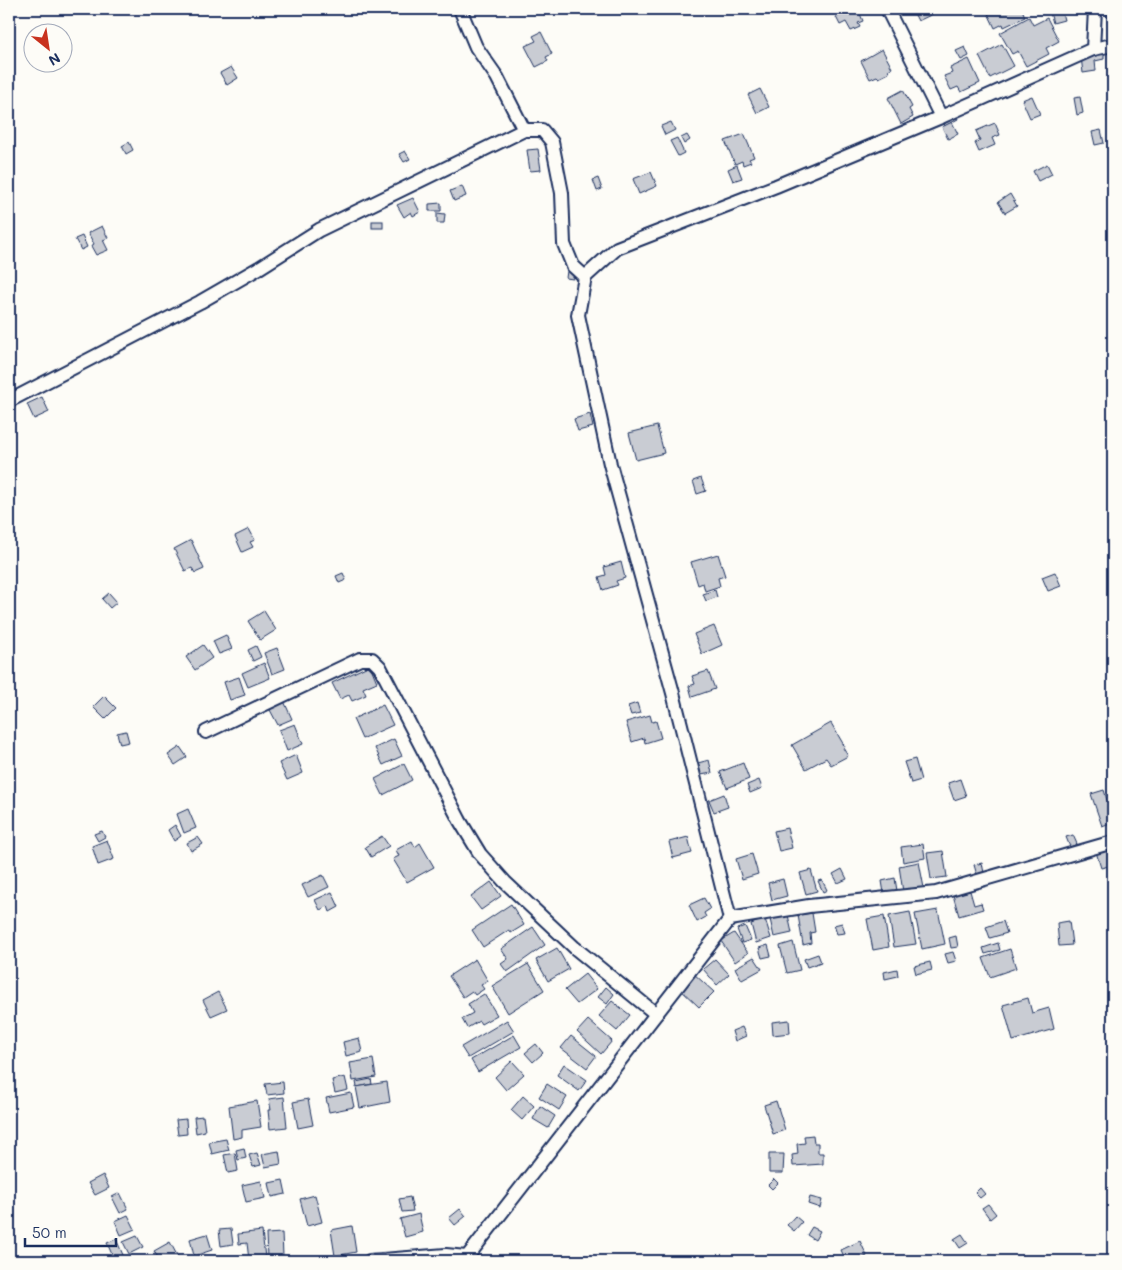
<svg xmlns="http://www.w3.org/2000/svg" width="1122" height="1270" font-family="Mali,sans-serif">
	<rect width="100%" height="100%" fill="#fdfcf7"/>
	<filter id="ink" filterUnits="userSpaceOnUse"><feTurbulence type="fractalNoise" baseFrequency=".02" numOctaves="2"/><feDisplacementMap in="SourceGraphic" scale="10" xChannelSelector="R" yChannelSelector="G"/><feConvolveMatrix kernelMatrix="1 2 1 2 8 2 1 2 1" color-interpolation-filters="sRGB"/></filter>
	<g filter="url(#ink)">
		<g fill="#c9ccd3" stroke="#1b2f5e">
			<polygon points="854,9 858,9 863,21 858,23 860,27 851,31 846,22 840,25 836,17"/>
			<polygon points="912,9 938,9 939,11 918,21"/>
			<polygon points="986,9 1022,9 1025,17 1004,27 1003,24 995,28"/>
			<polygon points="1049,9 1061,9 1064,20 1053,23"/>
			<polygon points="1106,9 1113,9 1113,34 1111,34 1109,27"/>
			<polygon points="1029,17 1033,25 1047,18 1059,41 1046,48 1049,54 1026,66 1018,51 1012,54 1000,33"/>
			<polygon points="541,32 552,54 546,57 548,61 536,67 525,46 536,41 533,36"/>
			<polygon points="1002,44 1014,66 990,78 979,56"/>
			<polygon points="965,47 969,56 961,60 956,51"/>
			<polygon points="882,49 892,68 888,70 889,73 879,78 877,76 870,79 861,61"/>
			<polygon points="1104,53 1104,59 1095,61 1096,71 1083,73 1081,57"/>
			<polygon points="969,59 980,83 961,92 958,87 951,90 944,76 952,73 950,68"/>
			<polygon points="231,67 238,78 227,85 220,73"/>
			<polygon points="760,89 769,107 757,113 748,95"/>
			<polygon points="903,90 912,107 909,109 913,117 901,124 888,98"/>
			<polygon points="1032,96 1040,114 1030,118 1022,100"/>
			<polygon points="1080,97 1083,113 1077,115 1074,98"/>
			<polygon points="956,115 958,119 945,126 943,121"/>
			<polygon points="671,122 675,130 665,135 661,126"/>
			<polygon points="952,122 958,134 948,139 942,127"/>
			<polygon points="995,123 1000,135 992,138 995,145 979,152 975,143 980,140 976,131"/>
			<polygon points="1101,130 1104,143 1095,145 1092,132"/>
			<polygon points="744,134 754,157 749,159 751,162 743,165 742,161 735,164 725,141"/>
			<polygon points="687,135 690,140 684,144 681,138"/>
			<polygon points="677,138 684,153 678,156 670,141"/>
			<polygon points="129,142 133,150 126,154 122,146"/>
			<polygon points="538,149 541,170 530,171 527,150"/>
			<polygon points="405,151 410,159 404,162 399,154"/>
			<polygon points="1047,164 1052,174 1038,181 1033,171"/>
			<polygon points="737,165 742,178 733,181 728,169"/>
			<polygon points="651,172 657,186 639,194 633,179"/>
			<polygon points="598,178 602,189 597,191 593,180"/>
			<polygon points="462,186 466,196 454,201 450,191"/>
			<polygon points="1010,194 1017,206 1005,213 998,202"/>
			<polygon points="413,198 420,212 413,216 411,212 404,217 397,205"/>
			<polygon points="441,203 441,211 429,211 429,204"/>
			<polygon points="437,213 445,214 444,223 437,223"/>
			<rect x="372" y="221" width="11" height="7"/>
			<polygon points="102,226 108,238 103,240 108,250 96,255 91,246 94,244 88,233"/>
			<polygon points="82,236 87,247 81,250 75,239"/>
			<polygon points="567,271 574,272 573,279 566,278"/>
			<polygon points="42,397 49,412 34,419 27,404"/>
			<polygon points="590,414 593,427 578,431 574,419"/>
			<polygon points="657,426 664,453 636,460 629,433"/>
			<polygon points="701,478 706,491 697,494 693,481"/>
			<polygon points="249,529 255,540 250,542 253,547 242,552 235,536"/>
			<polygon points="191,540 204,569 195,573 192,568 185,571 174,549"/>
			<polygon points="718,554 725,576 718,578 720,586 705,591 703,583 698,585 691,562"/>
			<polygon points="621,562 625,578 616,581 618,585 603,590 599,577 606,575 604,567"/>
			<polygon points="1055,572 1061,586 1048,591 1042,577"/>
			<polygon points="343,573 346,580 339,583 336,576"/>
			<polygon points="715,590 717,597 706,601 703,594"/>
			<polygon points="109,593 117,602 110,608 102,599"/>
			<polygon points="264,611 276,630 260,640 248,621"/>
			<polygon points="714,626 722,645 702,654 694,634"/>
			<polygon points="226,635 232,649 219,654 213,641"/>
			<polygon points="203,645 212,658 195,670 186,657"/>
			<polygon points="256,646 261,657 253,661 248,650"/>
			<polygon points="277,648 285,669 272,674 264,653"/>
			<polygon points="264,663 270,678 248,687 242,673"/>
			<polygon points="370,665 377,682 363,688 366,695 352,701 349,695 340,699 332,683"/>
			<polygon points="708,671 715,689 692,697 689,686 695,684 692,676"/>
			<polygon points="239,677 245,695 230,700 224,682"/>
			<polygon points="104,696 116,708 105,719 93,707"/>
			<polygon points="284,701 292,719 278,725 269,708"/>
			<polygon points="637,703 640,713 631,715 628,706"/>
			<polygon points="383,705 393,725 362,739 353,719"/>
			<polygon points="650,715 652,722 656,721 661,738 645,743 644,738 632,742 626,722"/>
			<polygon points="831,723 845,747 843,748 848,756 831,765 826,758 806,769 792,745"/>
			<polygon points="295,724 303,744 287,751 279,730"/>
			<polygon points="126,731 129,742 120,744 117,733"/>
			<polygon points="394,739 402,756 383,765 375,748"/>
			<polygon points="180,747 187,757 175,765 168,755"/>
			<polygon points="296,755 303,773 287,780 279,763"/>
			<polygon points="915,759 921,780 911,783 904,762"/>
			<polygon points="709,760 712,773 701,775 698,763"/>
			<polygon points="743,763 749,779 727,788 720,772"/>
			<polygon points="404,764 412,780 383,795 375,779"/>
			<polygon points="960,779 966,796 954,800 948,783"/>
			<polygon points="759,780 762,788 750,793 747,785"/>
			<polygon points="1104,790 1107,800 1112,798 1113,804 1113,822 1102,826 1091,794"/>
			<polygon points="724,794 728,807 714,812 709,800"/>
			<polygon points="188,809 196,828 184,833 177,814"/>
			<polygon points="175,825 181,836 174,841 168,830"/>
			<polygon points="787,828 792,848 779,851 774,831"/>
			<polygon points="102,831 105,837 98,841 94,834"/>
			<polygon points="1073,835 1077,844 1070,847 1066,837"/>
			<polygon points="382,836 389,846 371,857 365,847"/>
			<polygon points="198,837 203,844 191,851 187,843"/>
			<polygon points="688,837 692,853 673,858 669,842"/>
			<polygon points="107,840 114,859 98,865 92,846"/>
			<polygon points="412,841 415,847 420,843 434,867 407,882 393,859 399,856 396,850"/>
			<polygon points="923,844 925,858 903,862 901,847"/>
			<polygon points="1108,848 1113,865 1101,868 1096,852"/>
			<polygon points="943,851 947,877 931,879 927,853"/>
			<polygon points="752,854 758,874 742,879 736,859"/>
			<polygon points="919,862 924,888 903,892 899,866"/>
			<polygon points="982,863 984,873 977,875 974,865"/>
			<polygon points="842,869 847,879 838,883 833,874"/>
			<polygon points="811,870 817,891 806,894 800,873"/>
			<polygon points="323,875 329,887 308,897 302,885"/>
			<polygon points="895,878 897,891 884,893 882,881"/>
			<polygon points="783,879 787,896 772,900 768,883"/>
			<polygon points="822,880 827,890 823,892 818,881"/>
			<polygon points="491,882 501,896 481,910 471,897"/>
			<polygon points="970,891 974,905 981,903 983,909 959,916 953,895"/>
			<polygon points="332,892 339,907 330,912 328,906 320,910 315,900"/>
			<polygon points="704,898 710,909 704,913 706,917 697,922 689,905"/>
			<polygon points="511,904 524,925 511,933 509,930 483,947 472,930"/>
			<polygon points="938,910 945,944 922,949 915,914"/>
			<polygon points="910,912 916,944 894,947 889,916"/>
			<polygon points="812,913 815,932 810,933 811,943 803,945 798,915"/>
			<polygon points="788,915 792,933 774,937 770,919"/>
			<polygon points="884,916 889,947 873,950 867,919"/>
			<polygon points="765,919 771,938 756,943 751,924"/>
			<polygon points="1003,921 1007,933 990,938 986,927"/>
			<polygon points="1069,921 1072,945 1059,946 1057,923"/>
			<polygon points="842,923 845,933 837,934 834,925"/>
			<polygon points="745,926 751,940 742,943 737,929"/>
			<polygon points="533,927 545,945 507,972 501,964 508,959 501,949"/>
			<polygon points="734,933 748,953 735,962 721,941"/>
			<polygon points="956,936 958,947 951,948 949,938"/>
			<polygon points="793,942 800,970 787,973 780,946"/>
			<polygon points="998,943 1000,950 985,954 983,948"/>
			<polygon points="768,945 771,956 762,958 759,948"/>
			<polygon points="557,948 569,969 548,981 536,960"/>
			<polygon points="1010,949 1016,968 990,977 983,958"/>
			<polygon points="953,952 956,961 948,963 945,954"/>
			<polygon points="818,954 821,962 807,967 804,959"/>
			<polygon points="754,957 762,969 742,980 735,968"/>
			<polygon points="475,959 488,981 481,985 484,989 475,995 472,991 463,997 449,976"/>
			<polygon points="715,959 729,974 717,985 703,969"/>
			<polygon points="930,962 932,970 916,974 914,966"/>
			<polygon points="528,964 544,990 508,1013 492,986"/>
			<polygon points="897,969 898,976 885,979 884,972"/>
			<polygon points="693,973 714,992 699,1007 679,988"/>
			<polygon points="585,974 597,989 577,1004 565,990"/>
			<polygon points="606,987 614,994 607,1004 598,997"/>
			<polygon points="218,992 227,1009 211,1016 203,1000"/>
			<polygon points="484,994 497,1015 481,1024 479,1021 467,1028 462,1019 473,1013 468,1004"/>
			<polygon points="1028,998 1032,1013 1049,1008 1054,1029 1013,1041 1003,1005"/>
			<polygon points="612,1001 630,1015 617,1031 599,1016"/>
			<polygon points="507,1020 514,1031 468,1058 461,1047"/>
			<polygon points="588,1020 612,1041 601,1054 577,1032"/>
			<polygon points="789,1020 790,1033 773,1035 772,1022"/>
			<polygon points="742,1027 746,1036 735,1041 732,1031"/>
			<polygon points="514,1035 521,1047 478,1072 471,1060"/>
			<polygon points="571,1036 596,1056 587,1068 561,1048"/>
			<polygon points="359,1038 362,1052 346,1056 343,1042"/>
			<polygon points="536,1044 543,1053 533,1062 525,1053"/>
			<polygon points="373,1059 376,1077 353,1081 350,1063"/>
			<polygon points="512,1061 524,1074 506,1090 495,1077"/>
			<polygon points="564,1064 587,1080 579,1091 557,1075"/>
			<polygon points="345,1077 348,1090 335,1093 332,1080"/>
			<polygon points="371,1079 372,1084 357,1087 356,1082"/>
			<polygon points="283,1082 284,1093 267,1095 265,1084"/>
			<polygon points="387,1082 390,1102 360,1108 356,1087"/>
			<polygon points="547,1084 567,1097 559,1110 539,1097"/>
			<polygon points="351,1093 354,1107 329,1112 326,1098"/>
			<polygon points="523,1096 534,1106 522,1120 511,1110"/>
			<polygon points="284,1097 287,1127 270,1129 268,1110 271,1110 269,1099"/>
			<polygon points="308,1099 313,1125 298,1128 293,1102"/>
			<polygon points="257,1101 261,1127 242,1130 242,1137 233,1139 229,1106"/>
			<polygon points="776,1101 785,1130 773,1134 764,1105"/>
			<polygon points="540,1106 555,1116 548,1128 533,1119"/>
			<polygon points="203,1116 205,1131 196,1133 194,1117"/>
			<polygon points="186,1119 187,1134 178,1135 176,1120"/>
			<polygon points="813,1135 814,1143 818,1143 818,1153 823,1153 823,1164 793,1166 792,1155 798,1154 797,1144 805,1143 804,1136"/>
			<polygon points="226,1139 229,1150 212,1154 209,1142"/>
			<polygon points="244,1148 246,1158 238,1160 236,1150"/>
			<polygon points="279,1151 281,1164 265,1167 262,1154"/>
			<polygon points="235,1153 238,1171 228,1173 224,1155"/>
			<polygon points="257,1153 261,1165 253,1167 249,1155"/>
			<polygon points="769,1154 784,1154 783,1173 769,1173"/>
			<polygon points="103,1175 109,1188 95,1195 88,1183"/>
			<polygon points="774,1179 778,1183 772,1189 768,1185"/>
			<polygon points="283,1180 286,1194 272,1197 269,1183"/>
			<polygon points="261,1181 265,1198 246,1202 242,1185"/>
			<polygon points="980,1188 985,1194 980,1198 975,1193"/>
			<polygon points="120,1193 128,1209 120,1213 112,1197"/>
			<polygon points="315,1195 322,1222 307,1226 300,1199"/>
			<polygon points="410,1197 413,1211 402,1212 399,1199"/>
			<polygon points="810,1197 822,1200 820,1208 808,1204"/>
			<polygon points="988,1204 996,1214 990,1219 982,1208"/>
			<polygon points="460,1209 466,1216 455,1225 449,1218"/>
			<polygon points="419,1214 423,1232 405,1237 400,1219"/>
			<polygon points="128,1215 135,1229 121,1235 115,1221"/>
			<polygon points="795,1216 802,1222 794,1231 787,1225"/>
			<polygon points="352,1226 356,1252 335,1256 331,1230"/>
			<polygon points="812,1227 820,1231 815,1240 807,1235"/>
			<polygon points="231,1229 233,1244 221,1246 219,1230"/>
			<polygon points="262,1231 265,1258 249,1260 247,1243 239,1244 238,1234"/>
			<polygon points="282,1233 283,1256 267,1258 266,1234"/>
			<polygon points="207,1234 212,1250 194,1256 190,1239"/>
			<polygon points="962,1234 968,1243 960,1248 954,1239"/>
			<polygon points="137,1236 143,1247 129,1254 123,1242"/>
			<polygon points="116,1239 123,1255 114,1259 107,1243"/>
			<polygon points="860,1241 867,1256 856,1261 846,1261 841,1250"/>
			<polygon points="170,1242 179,1259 175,1261 160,1261 154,1251"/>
		</g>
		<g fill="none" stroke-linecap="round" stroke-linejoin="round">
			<g stroke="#1b2f5e" stroke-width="16">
				<g id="street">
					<polyline points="460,9 476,47 497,77 524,130"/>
					<polyline points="887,9 941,117"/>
					<polyline points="1093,49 1113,45"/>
					<polyline points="9,401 200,302 259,268 319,230 524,130 542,130 552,142 562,193 564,244 573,266 585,277"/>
					<polyline points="206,732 360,659 372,659 380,667 460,821 480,854 505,882 575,948 656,1014"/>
					<polyline points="730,919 673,693 610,464 578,315 585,277 617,248 776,186 941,117 1093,49 1095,9"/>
					<polyline points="370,1261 446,1255 466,1257"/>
					<polyline points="464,1261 730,919 809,906 936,893 1113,842"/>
				</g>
			</g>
			<use href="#street" stroke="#fdfcf7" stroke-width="12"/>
		</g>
	</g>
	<rect width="1122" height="1270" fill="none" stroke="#fdfcf7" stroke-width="30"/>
	<rect x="15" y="15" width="1092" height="1240" fill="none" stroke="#1b2f5e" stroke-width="2" filter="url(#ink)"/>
	<g transform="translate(48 48) rotate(150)"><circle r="24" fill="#fdfcf7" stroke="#a3aaba"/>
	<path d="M0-4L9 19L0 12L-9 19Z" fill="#c8321e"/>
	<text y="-8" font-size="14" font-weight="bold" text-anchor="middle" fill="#1b2f5e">N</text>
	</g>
	<path d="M25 1238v8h91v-8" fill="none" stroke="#1b2f5e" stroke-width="2.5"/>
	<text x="32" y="1238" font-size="15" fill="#1b2f5e" stroke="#fdfcf7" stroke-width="4" paint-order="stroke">50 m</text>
</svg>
